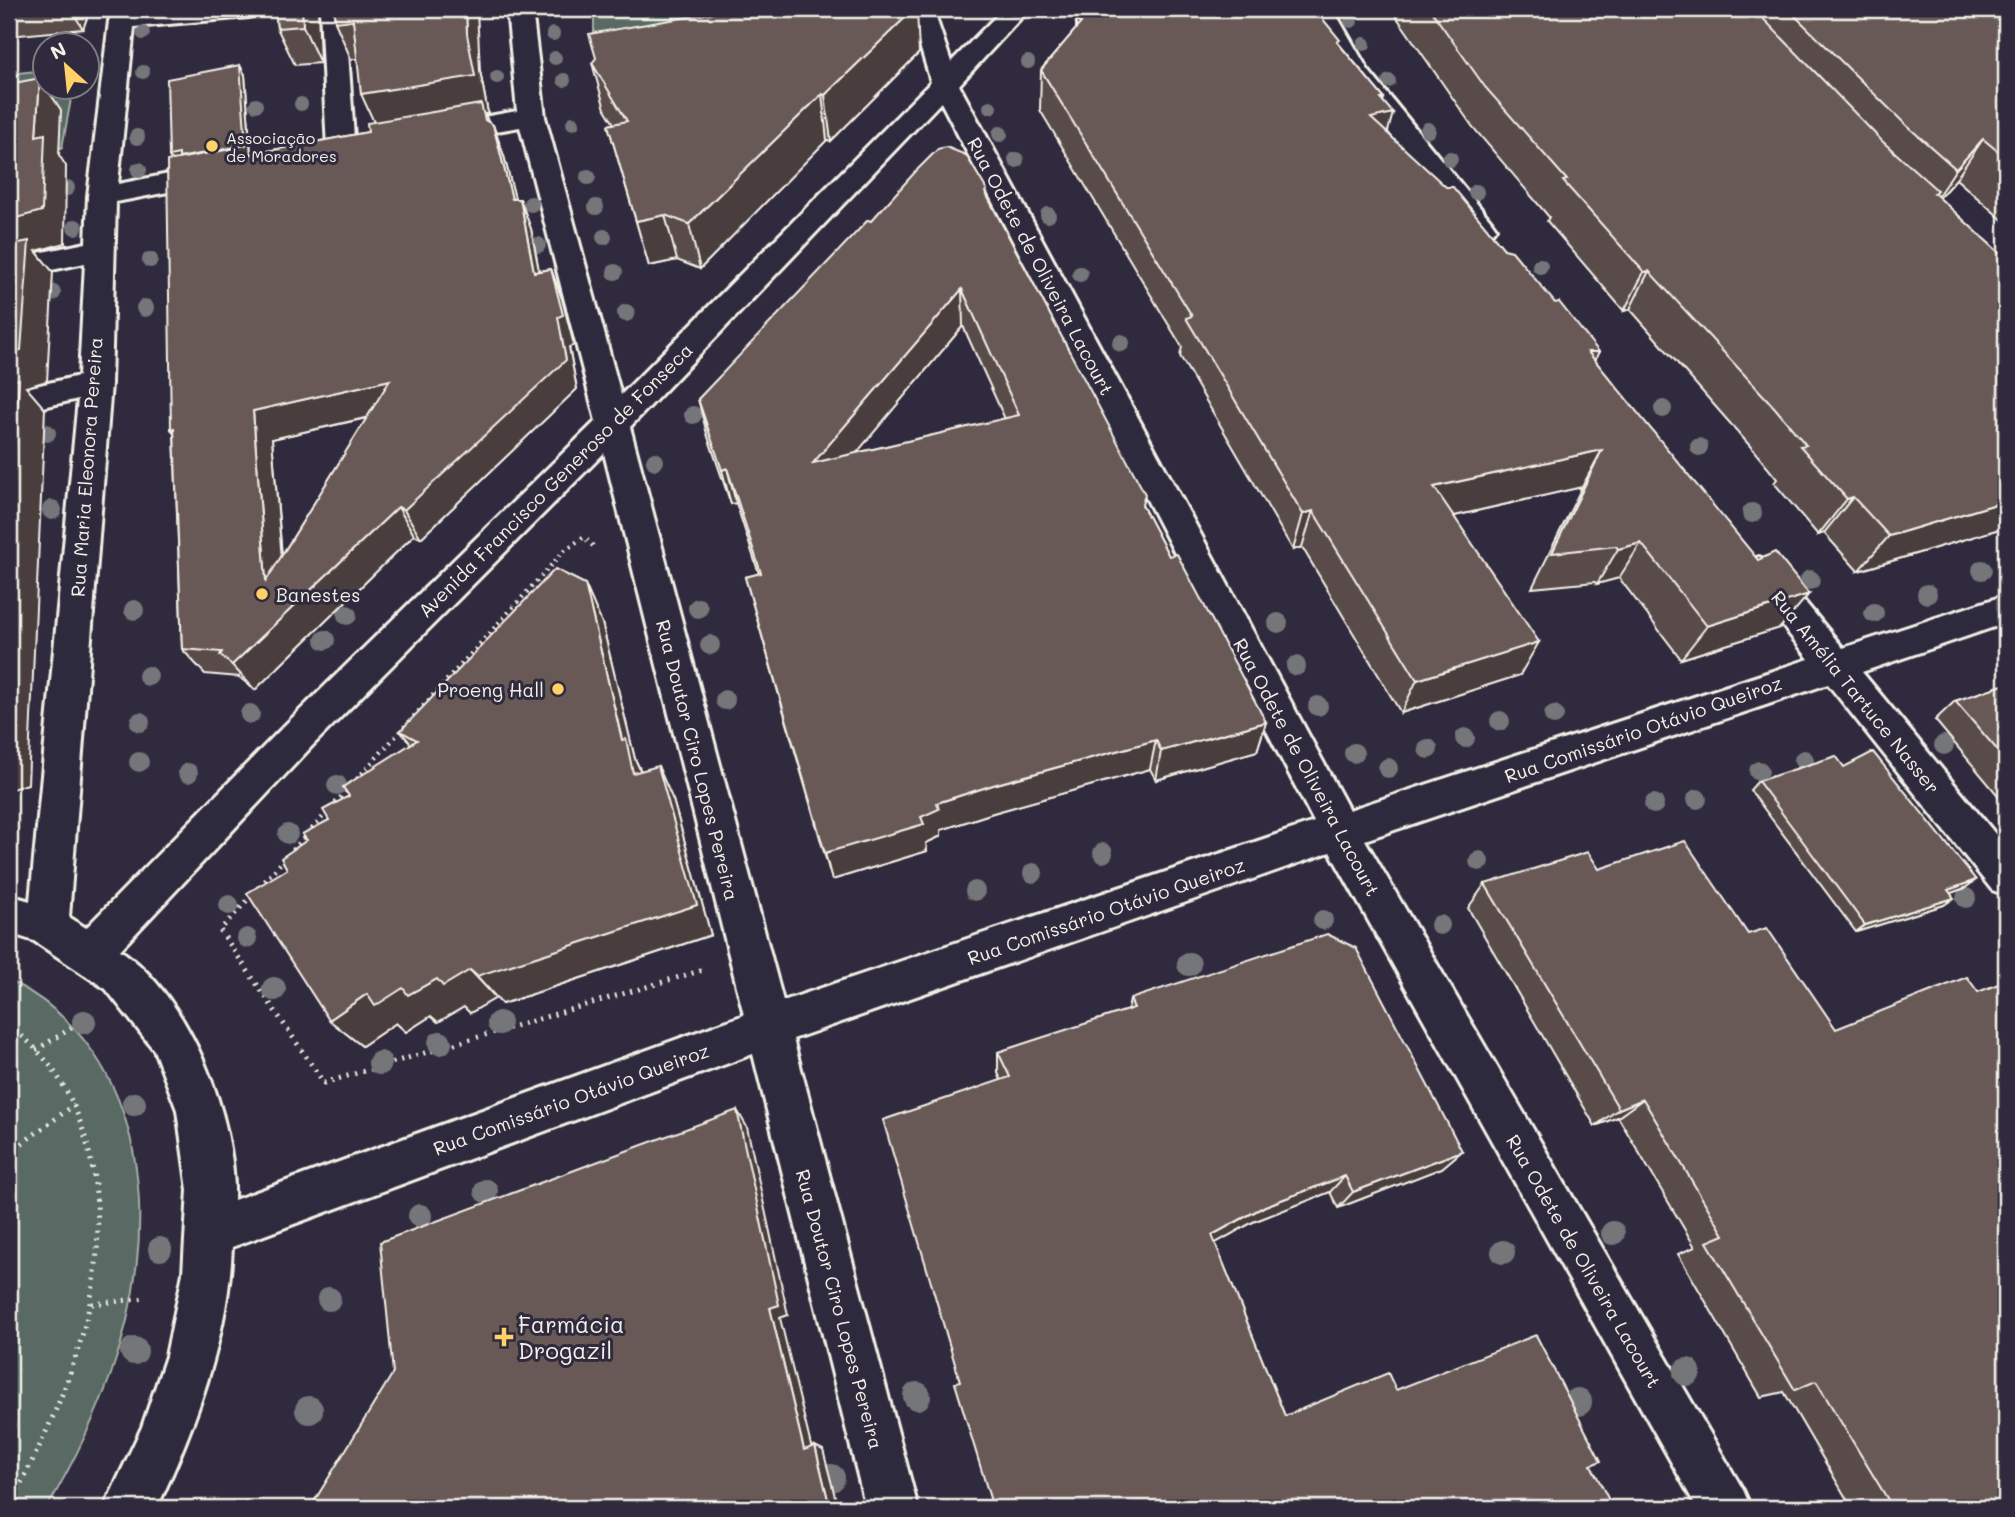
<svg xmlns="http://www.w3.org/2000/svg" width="2015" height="1517" font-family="Mali,sans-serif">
	<rect width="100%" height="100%" fill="#2f2a3d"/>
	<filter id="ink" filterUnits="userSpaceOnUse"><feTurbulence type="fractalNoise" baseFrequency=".0143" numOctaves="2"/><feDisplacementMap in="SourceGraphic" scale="14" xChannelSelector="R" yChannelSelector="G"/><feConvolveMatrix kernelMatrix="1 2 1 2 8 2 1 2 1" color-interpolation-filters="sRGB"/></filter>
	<g filter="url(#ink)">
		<g fill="#596b63" stroke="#a6aea6" stroke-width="2">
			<polygon points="594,9 750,9 594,47"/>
			<polygon points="45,70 46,88 73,88 62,148 9,158 9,74"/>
			<path d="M9 980C155 1053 161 1236 111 1374 94 1421 72 1465 47 1508H9Z"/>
		</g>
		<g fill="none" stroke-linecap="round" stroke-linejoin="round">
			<g stroke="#f4f1e8" stroke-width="6">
				<g id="minor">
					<path d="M114 9H138V12L171 9H262L258 14 249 17 134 27 118 184 220 164 230 167 234 173 230 179 220 182 116 202 111 384 69 917 86 928 286 724 596 421 520 127 439 141 429 139 425 133 429 127 439 125 517 111 507 9H532L545 117 621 395 931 82 909 9H933L951 62 1003 9H1029L959 85 1349 810 1809 659 1747 581 1741 571 1747 561 1759 557 1771 561 1843 648 2006 595V623L1862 672 2006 847V895L1992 890 1828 684 1365 840 1743 1490 1751 1508H1697L1330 852 793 1039 918 1508H866L753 1054 232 1247C228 1339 195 1426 157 1508H104L142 1427 166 1356 183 1273 188 1190 177 1110 154 1050 106 989 34 941 9 933V895L30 901 78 399 9 415V392L79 376 85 263 9 279V259L86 243 88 196 109 21ZM941 102 1314 822 783 1001 630 427ZM604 453 744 1015 234 1200C237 1120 189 995 120 950L312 746Z"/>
					<polygon points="320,9 345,9 354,138 380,135 390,137 394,143 390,149 341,158 331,155 327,149"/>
					<polygon points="1309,9 1333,9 1368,70 1491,221 1496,228 1491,235 1481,237 1471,235 1347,79"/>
				</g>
			</g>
			<g stroke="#f4f1e8" stroke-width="4.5" stroke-dasharray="2 5" stroke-linecap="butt">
				<polyline points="357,779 565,550 584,537 595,548"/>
				<polyline points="260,886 349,788"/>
			</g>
			<g stroke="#f4f1e8" stroke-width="5" stroke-dasharray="2 6" stroke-linecap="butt">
				<polyline points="258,888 261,884"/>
				<polyline points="252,895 220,930 324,1083 703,970"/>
				<path d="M9 1026C48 1054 72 1092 85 1137 123 1268 70 1392 9 1506"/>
				<polyline points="36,1050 89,1017"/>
				<polyline points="9,1153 74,1105"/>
				<polyline points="92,1304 147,1298"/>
			</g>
			<use href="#minor" fill="#2f2a3d" fill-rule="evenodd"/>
		</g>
		<g fill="#75767a">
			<circle cx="1351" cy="21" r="7"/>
			<circle cx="143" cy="33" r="7"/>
			<circle cx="553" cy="34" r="7"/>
			<circle cx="1364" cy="44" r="7"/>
			<circle cx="555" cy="58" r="7"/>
			<circle cx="1028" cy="62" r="7"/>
			<circle cx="143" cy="72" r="7"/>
			<circle cx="497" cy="77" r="7"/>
			<circle cx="564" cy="80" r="7"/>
			<circle cx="1389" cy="81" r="7"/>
			<circle cx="301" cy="104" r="7"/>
			<circle cx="256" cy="105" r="7"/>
			<circle cx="990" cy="107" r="7"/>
			<circle cx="573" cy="123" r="7"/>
			<circle cx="1428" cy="130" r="8"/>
			<circle cx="1000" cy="134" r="8"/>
			<circle cx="137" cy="137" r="8"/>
			<circle cx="1450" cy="159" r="8"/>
			<circle cx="1016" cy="160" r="8"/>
			<circle cx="139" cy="170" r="8"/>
			<circle cx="588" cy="177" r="8"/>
			<circle cx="67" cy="188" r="8"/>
			<circle cx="1476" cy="192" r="8"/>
			<circle cx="531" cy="204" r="8"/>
			<circle cx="596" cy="207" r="8"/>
			<circle cx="1048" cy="215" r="8"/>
			<circle cx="75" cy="227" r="8"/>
			<circle cx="604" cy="237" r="8"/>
			<circle cx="538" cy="245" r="8"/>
			<circle cx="150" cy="260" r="8"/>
			<circle cx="1540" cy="266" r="8"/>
			<circle cx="615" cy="272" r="8"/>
			<circle cx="1080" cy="274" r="8"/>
			<circle cx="53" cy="293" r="8"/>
			<circle cx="145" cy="308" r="9"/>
			<circle cx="626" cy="313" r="9"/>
			<circle cx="1121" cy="343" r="9"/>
			<circle cx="1663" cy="409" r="9"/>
			<circle cx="693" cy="415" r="9"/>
			<circle cx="47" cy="433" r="9"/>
			<circle cx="1699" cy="447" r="9"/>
			<circle cx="655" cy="461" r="9"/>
			<circle cx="52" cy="510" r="10"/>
			<circle cx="1752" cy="513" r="10"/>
			<circle cx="1982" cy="570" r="10"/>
			<circle cx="1810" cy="580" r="10"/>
			<circle cx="1927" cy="594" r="10"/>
			<circle cx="698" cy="608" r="10"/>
			<circle cx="134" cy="610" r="10"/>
			<circle cx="1874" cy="613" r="10"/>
			<circle cx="347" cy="615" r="10"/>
			<circle cx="1278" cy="623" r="10"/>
			<circle cx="325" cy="640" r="10"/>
			<circle cx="710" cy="645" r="10"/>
			<circle cx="1296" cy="666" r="10"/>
			<circle cx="148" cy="676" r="10"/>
			<circle cx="725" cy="700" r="10"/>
			<circle cx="1318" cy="706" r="10"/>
			<circle cx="250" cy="714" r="10"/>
			<circle cx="1554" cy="715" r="10"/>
			<circle cx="1500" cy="721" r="10"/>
			<circle cx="140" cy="722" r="10"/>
			<circle cx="1465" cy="738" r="10"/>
			<circle cx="1944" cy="745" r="10"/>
			<circle cx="1428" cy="749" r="10"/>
			<circle cx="1354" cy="753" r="10"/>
			<circle cx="1804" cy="760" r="10"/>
			<circle cx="139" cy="762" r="10"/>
			<circle cx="1388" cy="768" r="10"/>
			<circle cx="1759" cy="771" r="10"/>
			<circle cx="188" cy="773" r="10"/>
			<circle cx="337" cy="785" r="10"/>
			<circle cx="1697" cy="799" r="10"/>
			<circle cx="1654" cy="804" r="10"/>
			<circle cx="288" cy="834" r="10"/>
			<circle cx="1103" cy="853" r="10"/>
			<circle cx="1479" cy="861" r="10"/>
			<circle cx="1033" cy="873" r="10"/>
			<circle cx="975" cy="891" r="10"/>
			<circle cx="1966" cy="898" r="10"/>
			<circle cx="229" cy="905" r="10"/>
			<circle cx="1323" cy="920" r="10"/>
			<circle cx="1440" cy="925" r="10"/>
			<circle cx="247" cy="938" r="10"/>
			<circle cx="1189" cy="964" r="12"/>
			<circle cx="274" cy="989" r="12"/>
			<circle cx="84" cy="1022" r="12"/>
			<circle cx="499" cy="1023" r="12"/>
			<circle cx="440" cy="1043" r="12"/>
			<circle cx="380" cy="1063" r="12"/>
			<circle cx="134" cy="1104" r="12"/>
			<circle cx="486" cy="1191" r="12"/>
			<circle cx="420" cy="1216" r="12"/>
			<circle cx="1613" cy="1233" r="12"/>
			<circle cx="160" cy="1249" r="12"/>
			<circle cx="1503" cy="1252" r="12"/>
			<circle cx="329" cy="1299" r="12"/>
			<circle cx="134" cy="1351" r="14"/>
			<circle cx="1687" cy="1372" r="14"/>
			<circle cx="917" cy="1396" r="14"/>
			<circle cx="1578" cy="1402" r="14"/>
			<circle cx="309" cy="1410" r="14"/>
			<circle cx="831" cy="1478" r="14"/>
		</g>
		<g fill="#594c4a" stroke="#f4f1e8" stroke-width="2" fill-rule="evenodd">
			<polygon points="9,9 90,9 83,29 9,36"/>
			<polygon points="262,9 318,9 320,63 295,65 277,28 275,11 263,12"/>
			<path d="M334 9 480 71 488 113 485 114 488 122 493 125 504 156 515 199H520L531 229 539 271 551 269 562 299 574 345 569 347 577 389 421 538 414 535 255 690 239 677 205 674 182 649 174 434 171 429V160L169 156 245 75 251 154 368 132 374 122 357 59H351L335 22ZM367 418 282 555 272 439Z"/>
			<polygon points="1391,9 2006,9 2006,223 1956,179 1939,198 2006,259 2006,527 1858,571 1824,533 1818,535 1774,483 1777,479 1750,446 1630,309 1624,311 1547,221 1549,217 1472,126"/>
			<polygon points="1321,11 1320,16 1339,44 1384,98 1383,101 1387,133 1504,249 1599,352 1595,360 1780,628 1681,659 1619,578 1597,584 1595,582 1532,588 1582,487 1454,516 1520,675 1401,713 1302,547 1293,550 1180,356 1182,347 1040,110 1041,70 1076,29 1076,22"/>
			<polygon points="919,53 831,141 827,140 700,269 677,260 649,266 608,125 614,124 605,109 592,63"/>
			<path d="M987 196 1143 507 1169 556 1266 722 1257 751 1156 780 1150 769 993 813 941 830V836L926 843 927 851 832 880 745 577 759 574 736 503 731 504 707 434 698 399 871 221ZM963 326 1005 419 856 453Z"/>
			<polygon points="602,623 635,759 641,771 673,800 711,935 502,1004 496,998 470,1013 464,1007 438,1022 431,1016 406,1032 396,1023 362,1046 329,1020 287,869 307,840 329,820 349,796 411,744 400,731"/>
			<polygon points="2006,684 2006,805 1935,720 1955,701"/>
			<polygon points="1844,767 1965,888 1950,893 1944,905 1856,932 1750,790 1758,781"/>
			<polygon points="1485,884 2006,1508 1852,1508 1784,1392 1761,1397 1678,1254 1695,1247 1618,1117 1595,1126 1468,908"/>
			<polygon points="1130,999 1462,1151 1442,1168 1338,1208 1330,1192 1253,1222 1215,1243 1285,1416 1396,1390 1601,1461 960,1381 1001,1080 998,1073 998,1052 1128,1010"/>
		</g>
		<g fill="#493e3c" stroke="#f4f1e8" stroke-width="2">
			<polygon points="71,9 90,9 83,29"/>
			<polygon points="302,9 318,9 320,63 303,26"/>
			<polygon points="466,9 477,9 480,71 488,113 485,114 493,134 378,131 361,94 467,34"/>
			<polygon points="914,9 917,9 919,53 831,141 825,95"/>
			<polygon points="240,65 245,75 251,156 175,167 169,156"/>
			<polygon points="40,78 61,110 59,155 66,166 65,243 36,251 53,272 47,381 26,387 45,409 28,784 9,790 9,220 36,136"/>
			<polygon points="822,94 827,140 700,269 689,224"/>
			<polygon points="1384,98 1379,116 1393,113 1382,153 1371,118 1381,99"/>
			<polygon points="493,125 504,156 523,229 512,199"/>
			<polygon points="1983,139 1956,179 1929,209 1956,169"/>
			<polygon points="520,199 531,229 545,302 534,272"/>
			<polygon points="665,215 677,260 649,266 636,221"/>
			<polygon points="551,269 562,299 574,345 569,347 577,389 421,538 404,510 558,317"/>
			<polygon points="1649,271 1630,309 1624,311 1644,272"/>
			<polygon points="962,289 963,326 819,498 813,463"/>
			<polygon points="390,380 405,409 272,439 286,608 266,581 253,411"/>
			<polygon points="1602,450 1582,487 1419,524 1434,487"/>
			<polygon points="727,468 736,503 731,504 722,470"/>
			<polygon points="1853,497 1824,533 1818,535 1847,499"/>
			<polygon points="2006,501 2006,527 1858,571 1889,536"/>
			<polygon points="398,507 414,535 255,690 232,665"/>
			<polygon points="1313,511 1302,547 1293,550 1303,514"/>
			<polygon points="1641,543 1619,578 1597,584 1618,549"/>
			<polygon points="585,584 602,623 635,759 642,774 633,773 622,740"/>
			<polygon points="1809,594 1780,628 1681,659 1707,626"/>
			<polygon points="1539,642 1520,675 1401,713 1417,680"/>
			<polygon points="1266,722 1257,751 1156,780 1161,751"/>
			<polygon points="1156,740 1150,769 993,813 941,830 941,836 926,843 927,851 832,880 825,853 921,817 937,803 993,785"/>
			<polygon points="658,766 673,800 711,935 502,1004 477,976"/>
			<polygon points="1976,880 1965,888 1937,898 1948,890"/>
			<polygon points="1954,898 1944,905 1856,932 1865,925"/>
			<polygon points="470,970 496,998 470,1013 464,1007 438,1022 431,1016 406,1032 396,1023 362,1046 329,1020 367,994 403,988"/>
			<polygon points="1643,1099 1618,1117 1595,1126 1619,1109"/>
			<polygon points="737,1110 747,1127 788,1315 780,1318 813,1454 804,1450 770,1308"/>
			<polygon points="1462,1151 1442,1168 1338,1208 1353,1192"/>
			<polygon points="1345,1176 1330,1192 1253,1222 1203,1250 1212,1235 1265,1206"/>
			<polygon points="815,1446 823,1450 838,1508 830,1508"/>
		</g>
		<g fill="#685856" stroke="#f4f1e8" stroke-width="2" fill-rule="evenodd">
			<polygon points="275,9 302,9 303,26 277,28"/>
			<polygon points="334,9 466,9 467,34 475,76 361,94 353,20 335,22"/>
			<polygon points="734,9 914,9 825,95 822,94 689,224 665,215 636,221 608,125 627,121 592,63 596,58 589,34"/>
			<polygon points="1088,9 1320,9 1321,11 1317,12 1340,40 1337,42 1384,98 1381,99 1393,113 1371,118 1446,187 1453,187 1504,249 1512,251 1555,303 1559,302 1599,352 1588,352 1758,560 1775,552 1809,594 1707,626 1641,543 1618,549 1616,546 1552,553 1602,450 1434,487 1539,642 1417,680 1313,511 1303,514 1186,318 1192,316 1041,70 1081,23 1076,22"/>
			<polygon points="1430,9 1754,9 1882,141 1937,190 1934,193 2006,259 2006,501 1889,536 1853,497 1847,499 1800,446 1806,445 1775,408 1649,271 1644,272 1563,181 1567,180 1485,87"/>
			<polygon points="1788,9 2006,9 2006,158 1983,139 1956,169 1906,125"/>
			<polygon points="240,65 246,145 179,158 179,154 169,156 167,79"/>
			<polygon points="40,78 36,136 45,134 42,211 9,220 9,84"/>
			<path d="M481 104 485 120 493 125 512 199H520L534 272 551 269 563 315 558 317 566 360 404 510 398 507 232 665 220 655 222 652 182 649 174 428 171 429 167 161 236 148 237 157 368 132 367 123ZM390 380 266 581 253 411Z"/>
			<path d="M946 147 966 155 987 190 985 192 1145 494 1142 505 1169 556 1177 554 1266 722 1161 751 1156 740 993 785 937 803 939 809 921 817 924 824 825 853 745 577 761 573 727 468 722 470 698 399 868 220 871 221 916 171 938 149ZM962 289 1019 415 813 463Z"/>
			<polygon points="29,241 21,350 9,353 9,245"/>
			<polygon points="19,379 9,556 9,381"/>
			<polygon points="555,569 585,584 622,740 626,739 633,773 658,766 697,905 477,976 470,970 443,986 437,979 408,995 403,988 375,1006 367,994 329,1020 247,893 287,869 281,858 307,840 302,834 329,820 323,810 349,796 343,787 417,740 400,731"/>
			<polygon points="2006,684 2006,760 1955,701"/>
			<polygon points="1873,752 1976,880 1948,890 1954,898 1865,925 1758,781 1836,756 1844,767"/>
			<polygon points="1685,841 1748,934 1767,928 1836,1029 1967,977 1978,992 2006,981 2006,1508 1893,1508 1816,1381 1795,1390 1707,1242 1724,1235 1643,1099 1619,1109 1485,884 1588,852 1599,869"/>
			<polygon points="1327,934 1356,948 1462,1151 1353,1192 1345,1176 1265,1206 1212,1235 1285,1416 1388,1373 1396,1390 1536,1335 1601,1461 1591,1465 1613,1508 993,1508 955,1383 960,1381 883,1120 1010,1077 998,1052 1134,1008 1130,999"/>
			<polygon points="737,1110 779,1305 770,1308 804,1450 815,1446 830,1508 310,1508 393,1373 380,1242"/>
		</g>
	</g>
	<g fill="#ffd166" stroke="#2f2a3d" stroke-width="2.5">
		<circle cx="212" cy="146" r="7"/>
		<circle cx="262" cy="594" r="7"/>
		<circle cx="558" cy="689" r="7"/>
		<path d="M500.5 1326.5h7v7h7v7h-7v7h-7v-7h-7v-7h7z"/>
	</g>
	<g text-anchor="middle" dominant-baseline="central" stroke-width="6" stroke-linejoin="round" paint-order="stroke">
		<g font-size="16" fill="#f4f1e8" stroke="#2f2a3d" text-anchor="start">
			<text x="226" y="137">Associação<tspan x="226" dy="18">de Moradores</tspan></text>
		</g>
		<g font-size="19" fill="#f4f1e8" stroke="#2f2a3d">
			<text transform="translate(1041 266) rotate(62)">Rua Odete de Oliveira Lacourt</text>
			<text transform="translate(86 467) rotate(-86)">Rua Maria Eleonora Pereira</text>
			<text transform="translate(555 480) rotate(-45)">Avenida Francisco Generoso de Fonseca</text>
			<text transform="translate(1856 692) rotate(51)">Rua Amélia Tartuce Nasser</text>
			<text transform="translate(1643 729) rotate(-19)">Rua Comissário Otávio Queiroz</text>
			<text transform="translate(698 760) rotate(76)">Rua Doutor Ciro Lopes Pereira</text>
			<text transform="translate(1307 767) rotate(62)">Rua Odete de Oliveira Lacourt</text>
			<text transform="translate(1106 911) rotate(-19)">Rua Comissário Otávio Queiroz</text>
			<text transform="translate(571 1099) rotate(-20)">Rua Comissário Otávio Queiroz</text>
			<text transform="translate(1584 1261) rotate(60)">Rua Odete de Oliveira Lacourt</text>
			<text transform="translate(840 1309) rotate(75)">Rua Doutor Ciro Lopes Pereira</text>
		</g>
		<g font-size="19" fill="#f4f1e8" stroke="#2f2a3d" text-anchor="start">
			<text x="276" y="594">Banestes</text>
			<text x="544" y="689" text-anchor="end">Proeng Hall</text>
		</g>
		<g font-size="23" fill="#f4f1e8" stroke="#2f2a3d" text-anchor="start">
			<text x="518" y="1324">Farmácia<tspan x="518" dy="26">Drogazil</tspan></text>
		</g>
	</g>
	<rect width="2015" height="1517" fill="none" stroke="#2f2a3d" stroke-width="35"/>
	<rect x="18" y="18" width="1980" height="1482" fill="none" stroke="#f4f1e8" stroke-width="2.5" filter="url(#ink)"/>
	<g transform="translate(66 66) rotate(333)"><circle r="33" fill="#2f2a3d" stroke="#7e7a81" stroke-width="2"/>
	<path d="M0-5L12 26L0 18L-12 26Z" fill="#ffd166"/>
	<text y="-10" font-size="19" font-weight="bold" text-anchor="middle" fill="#f4f1e8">N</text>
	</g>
</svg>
